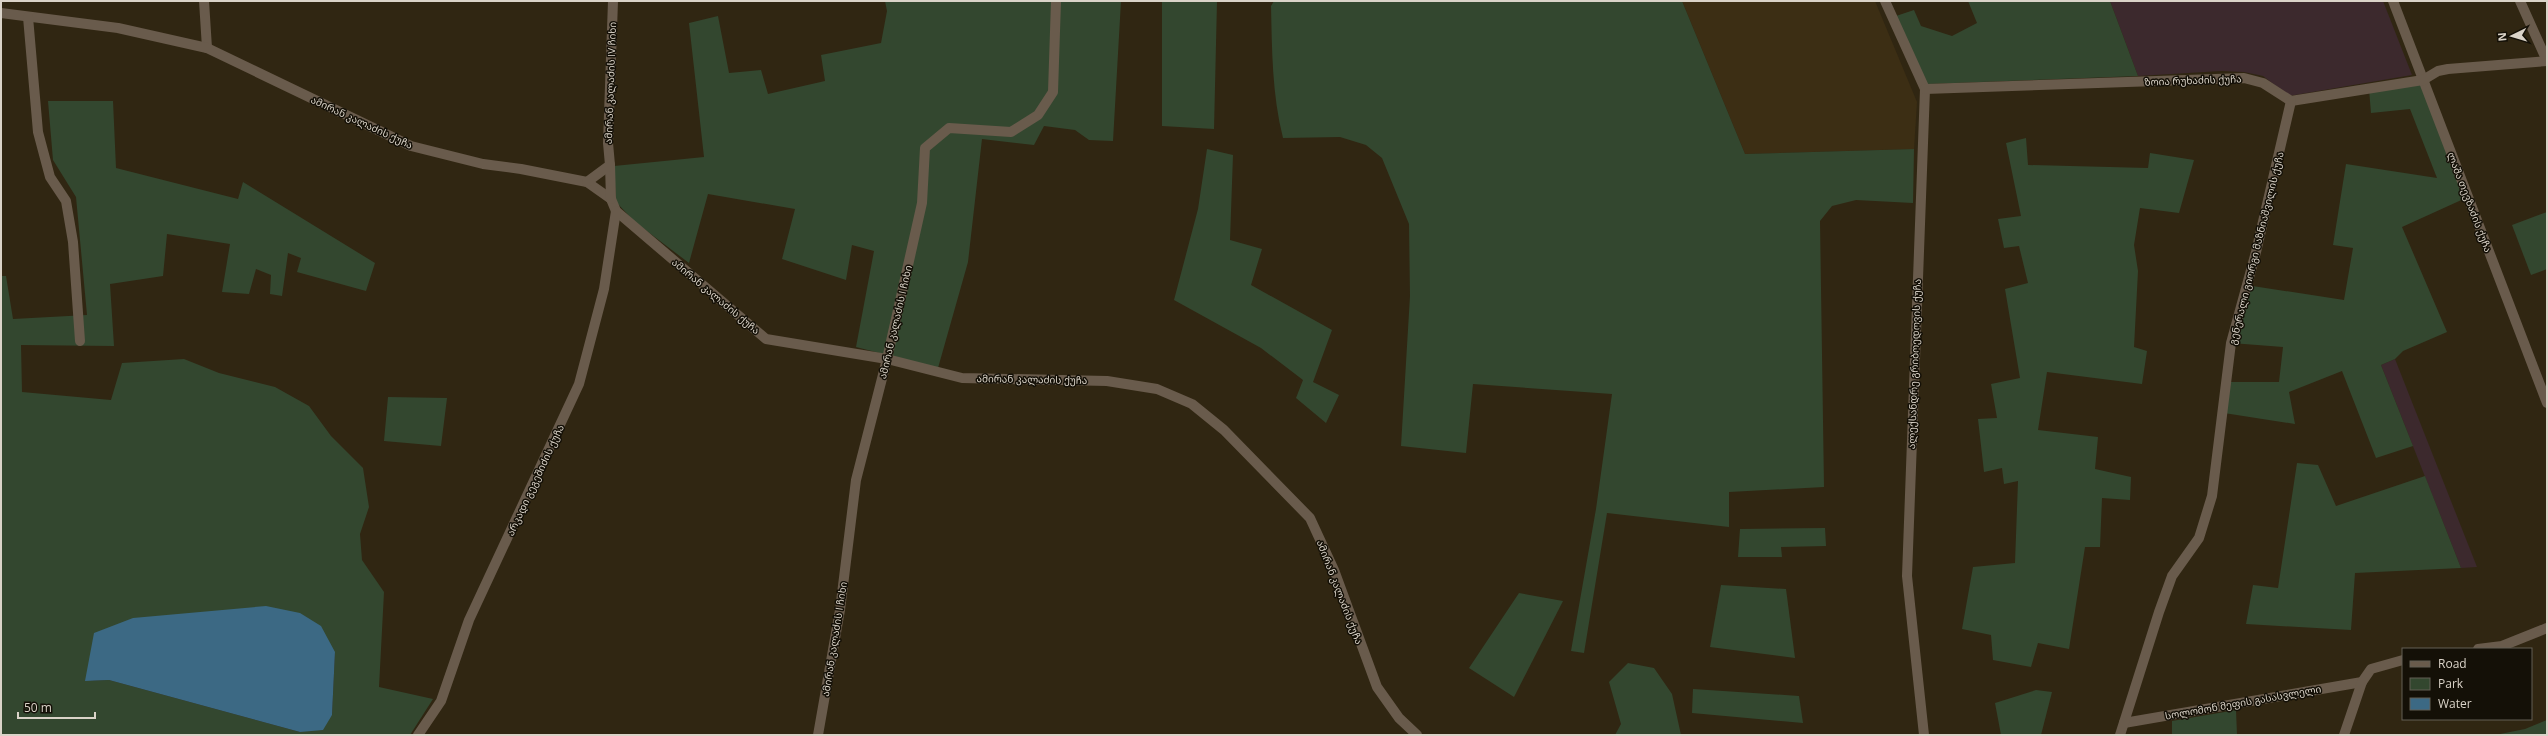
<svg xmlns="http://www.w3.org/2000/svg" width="2548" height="736" font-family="'Open Sans','Noto Sans Georgian',sans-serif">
	<rect width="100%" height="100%" fill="#302612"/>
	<g fill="#3c292d">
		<polygon points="2110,1 2383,1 2412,75 2289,96 2263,76 2244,72 2221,71 2138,76"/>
		<polygon points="2395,359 2477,567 2461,568 2381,365"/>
	</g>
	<polygon fill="#3c2e14" points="1682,1 1875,1 1917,102 1914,149 1745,154"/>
	<g fill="#33472f" fill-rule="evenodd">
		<polygon points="885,1 1121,1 1113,141 1089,140 1075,130 1044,126 1034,145 982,139 968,262 938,368 856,347 874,251 852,245 846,280 782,259 795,209 708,194 689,263 635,222 616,202 614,166 704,157 689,23 718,16 729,73 761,70 768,94 825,81 821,55 881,43 887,11"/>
		<polygon points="1162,1 1217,1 1214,129 1162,126"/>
		<path d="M1274 1H1682L1745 154 1914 149 1913 203 1856 200 1832 206 1820 221 1824 487 1729 492V527L1607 513 1584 653 1571 651 1596 509 1612 394 1473 384 1466 453 1401 446 1410 296 1409 224 1382 158 1366 145 1340 137 1283 138C1272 94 1272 50 1271 6Z"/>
		<polygon points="1968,1 2110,1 2138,76 1927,84 1896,16 1914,10 1921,26 1952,36 1977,23"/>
		<polygon points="2423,80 2468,197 2402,227 2447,332 2403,351 2395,359 2381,365 2413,446 2376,458 2342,371 2289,392 2295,424 2224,413 2227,382 2279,382 2283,347 2231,343 2246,285 2344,300 2353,248 2333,245 2346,164 2437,178 2410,109 2371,113 2369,89"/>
		<path d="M48 101H113L116 168 238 199 243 182 375 263 366 291 297 272 301 258 288 253 282 296 270 294 271 275 256 269 249 294 222 292 230 244 167 234 163 276 110 284 114 346 21 345 22 392 111 400 122 363 184 359 219 373 275 387 309 406 331 436 363 468 369 507 360 534 362 560 384 592 379 687 433 699 410 735H1V276H6L13 319 87 315 76 197 53 160ZM335 652 332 715 300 732 109 680 85 681Z"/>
		<polygon points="2026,138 2028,165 2148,168 2150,153 2194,160 2179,213 2140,208 2134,245 2138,271 2134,347 2147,351 2142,384 2047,372 2038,430 2098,437 2095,469 2131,477 2130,500 2102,498 2100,547 2085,547 2069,649 2038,643 2031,667 1993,660 1991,635 1962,629 1973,567 2015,563 2018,481 2004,484 2002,468 1984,472 1978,419 1997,418 1991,384 2020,378 2005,289 2028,283 2019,246 2004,248 1998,219 2021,216 2006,143"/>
		<polygon points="1207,149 1233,155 1230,240 1262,249 1251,285 1332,330 1313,382 1339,395 1326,423 1296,398 1303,380 1261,348 1174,300 1198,209"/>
		<polygon points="2547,212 2547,269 2531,275 2512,225"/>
		<polygon points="388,397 447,398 441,446 384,441"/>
		<polygon points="2297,463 2318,465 2336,506 2425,476 2461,568 2355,573 2351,630 2246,624 2253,585 2278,588"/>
		<polygon points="1825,528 1826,546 1781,547 1782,557 1738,557 1740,529"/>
		<polygon points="1721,585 1786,589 1795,658 1710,647"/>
		<polygon points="1519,593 1563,601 1514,697 1469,668"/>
		<polygon points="1628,663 1654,668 1672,694 1681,735 1615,735 1621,724 1609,682"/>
		<polygon points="1693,689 1799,696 1803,723 1692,713"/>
		<polygon points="2036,690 2052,692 2041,735 2001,735 1995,703"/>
		<polygon points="2236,710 2237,735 2172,735 2172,721"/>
		<polygon points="2547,720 2547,735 2495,735 2525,729"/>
	</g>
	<polygon fill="#3c6984" points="266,606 300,613 321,626 335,652 332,715 323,730 300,732 109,680 85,681 94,633 133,618"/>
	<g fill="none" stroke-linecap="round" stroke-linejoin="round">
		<g stroke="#695b4c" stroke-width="10">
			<polyline points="204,1 207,48"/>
			<polyline points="1885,1 1925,89 1907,576 1924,735"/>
			<polyline points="2393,1 2547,403"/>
			<polyline points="2520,1 2547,61"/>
			<polyline points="1,13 118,28 207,48 411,146 483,164 521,169 587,182 611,199 616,211 766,339 887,359 962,378 1107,381 1157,389 1192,404 1224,430 1310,518 1334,570 1377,687 1399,718 1417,735"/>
			<polyline points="28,17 38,132 50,177 66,201 73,242 80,341"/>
			<polyline points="1925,89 2244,78 2263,83 2291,101 2423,80 2438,71 2448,69 2547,61"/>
			<polyline points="610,165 611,199"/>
			<polyline points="587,182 610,165 608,143 613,1"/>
			<polyline points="2478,649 2502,646 2547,628"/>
			<polyline points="2124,723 2362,682"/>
			<polyline points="418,735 441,701 469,620 579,384 604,289 616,211"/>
			<polyline points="818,735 840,610 856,480 887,359 922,203 925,148 949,128 1011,132 1038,115 1053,92 1056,1"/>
			<polyline points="2120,735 2159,612 2172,576 2199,538 2212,496 2231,343 2256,252 2291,101"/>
			<polyline points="2344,735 2362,682 2371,669 2403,660"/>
		</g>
	</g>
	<g text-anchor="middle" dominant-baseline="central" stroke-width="3" stroke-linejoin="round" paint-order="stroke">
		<g font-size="10" fill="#dad3c8" stroke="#141007">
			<text transform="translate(2193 80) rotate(-2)">ზოია რუხაძის ქუჩა</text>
			<text transform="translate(610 83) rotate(-88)">ამირან კალაძის IV ჩიხი</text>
			<text transform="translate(362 122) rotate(25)">ამირან კალაძის ქუჩა</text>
			<text transform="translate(2470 202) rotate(69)">ლაშა თევზაძის ქუჩა</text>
			<text transform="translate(2256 248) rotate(-76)">გენერალი გიორგი მაზნიაშვილის ქუჩა</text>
			<text transform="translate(716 296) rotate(40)">ამირან კალაძის ქუჩა</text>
			<text transform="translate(895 322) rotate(-77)">ამირან კალაძის I ჩიხი</text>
			<text transform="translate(1914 364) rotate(-88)">ალექსანდრე გრიბოედოვის ქუჩა</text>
			<text transform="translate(1032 379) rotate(1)">ამირან კალაძის ქუჩა</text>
			<text transform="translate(535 480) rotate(-65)">არკადი გეგეშიძის ქუჩა</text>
			<text transform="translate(1340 592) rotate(69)">ამირან კალაძის ქუჩა</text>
			<text transform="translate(834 639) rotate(-81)">ამირან კალაძის I ჩიხი</text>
			<text transform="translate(2243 702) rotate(-10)">სოლომონ მეფის გასასვლელი</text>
		</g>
	</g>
	<rect width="2548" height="736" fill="none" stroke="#dad3c8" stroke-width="4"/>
	<rect x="2402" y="648" width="130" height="72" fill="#141007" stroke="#635e54"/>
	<rect x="2410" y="661" width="20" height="6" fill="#695b4c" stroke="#635e54"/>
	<text x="2438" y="668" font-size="12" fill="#dad3c8">Road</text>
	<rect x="2410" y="678" width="20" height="12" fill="#33472f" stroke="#635e54"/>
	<text x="2438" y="688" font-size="12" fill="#dad3c8">Park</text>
	<rect x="2410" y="698" width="20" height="12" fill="#3c6984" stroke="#635e54"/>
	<text x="2438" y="708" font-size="12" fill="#dad3c8">Water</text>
	<g transform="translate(2512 36) rotate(265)" stroke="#141007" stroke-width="3" paint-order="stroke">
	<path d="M0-3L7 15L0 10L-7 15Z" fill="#dad3c8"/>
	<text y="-6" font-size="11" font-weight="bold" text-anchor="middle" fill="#dad3c8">N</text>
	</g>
	<path d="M18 712v6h77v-6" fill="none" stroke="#dad3c8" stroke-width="2"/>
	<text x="24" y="712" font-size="12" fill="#dad3c8" stroke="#141007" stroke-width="3" paint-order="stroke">50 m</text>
</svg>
